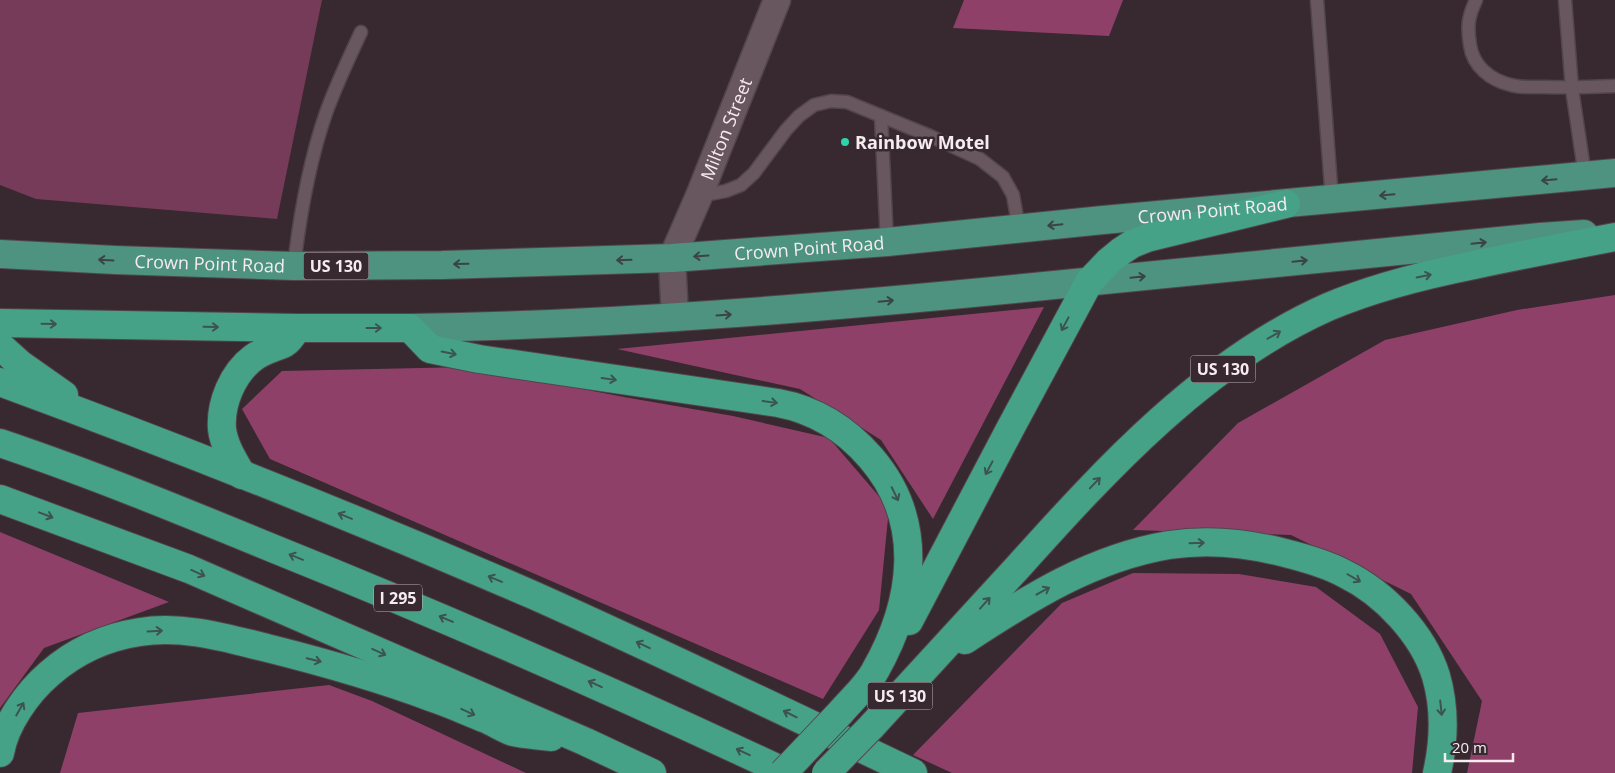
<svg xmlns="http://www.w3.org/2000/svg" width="1615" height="773" font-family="'Open Sans',sans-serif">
	<rect width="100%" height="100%" fill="#37292f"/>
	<polygon fill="#753b58" points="0,0 322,0 277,219 36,199 0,185"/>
	<g fill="#8f4069">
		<polygon points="964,0 1123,0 1109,36 953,28"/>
		<polygon points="1615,295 1615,773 1467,773 1482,701 1411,594 1291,535 1133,530 1238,423 1385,340 1517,310"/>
		<polygon points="1044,307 933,519 881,440 800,389 617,349"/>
		<polygon points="467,367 624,397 733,416 829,438 889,508 879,610 823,699 270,459 242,409 282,371"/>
		<polygon points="0,532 169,602 44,648 0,708"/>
		<polygon points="1133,573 1239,574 1316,587 1380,634 1418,707 1412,773 952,773 913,755 1062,603"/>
		<polygon points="329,685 372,701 526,773 60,773 78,713"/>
	</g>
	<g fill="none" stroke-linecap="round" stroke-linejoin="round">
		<g stroke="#52464b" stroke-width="15">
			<g id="service">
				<polyline points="1317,0 1332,200"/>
				<path d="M1476 0C1468 17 1467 26 1470 45 1473 66 1490 80 1511 85 1521 88 1534 87 1545 87 1569 88 1592 87 1615 86"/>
				<polyline points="1565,0 1572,89 1585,176"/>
				<polyline points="881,116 887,242"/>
				<polyline points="699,196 726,191 741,185 754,173 786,130 799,116 814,105 831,101 847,102 930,136 980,159 1003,177 1013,195 1019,229"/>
				<path d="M294 266C300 214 309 162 326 113 336 85 349 58 361 32"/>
			</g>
		</g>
		<g stroke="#52464b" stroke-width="29">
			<g id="minor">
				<path id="s1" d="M675 318 672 258 699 196 777 0"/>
			</g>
		</g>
		<g stroke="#52464b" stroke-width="30">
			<g id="trunk">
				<path id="s2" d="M0 254 115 260 294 266 442 265 672 258 887 242 1103 220 1615 173"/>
				<path d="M410 328C615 325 819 308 1024 288 1196 271 1368 254 1540 237L1584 234"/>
			</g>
		</g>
		<g stroke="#52464b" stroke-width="30">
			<g id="motorway">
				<path d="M0 323 297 328H410L430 349 479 359 778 403C816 410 846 429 871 458 926 522 914 602 875 671 867 686 852 699 841 712"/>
				<polyline points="0,346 20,364 64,395"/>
				<path d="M0 382C180 448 358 519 533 595 661 652 787 713 913 773"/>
				<path d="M0 443C92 474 182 511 272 548 446 618 617 693 787 773"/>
				<path d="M242 475C234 461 224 446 222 429 220 403 233 373 253 358 263 350 275 348 285 343 290 340 294 333 297 328"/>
				<polyline points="0,499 189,569 586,742 652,773"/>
				<polyline points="909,621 1010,429 1089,282 1109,261 1120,252 1132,244 1147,238 1286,204"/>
				<path d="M965 640C1029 598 1092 558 1169 545 1208 539 1247 543 1285 553 1305 558 1327 564 1345 574 1384 593 1423 634 1436 676 1445 707 1444 742 1437 773"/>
				<path d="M871 727C920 674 969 621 1018 567 1107 468 1204 362 1328 307 1375 287 1424 275 1474 265 1521 255 1568 246 1615 237"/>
				<path d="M0 753C5 724 27 693 49 674 75 651 106 637 140 632 183 625 226 638 267 648 323 662 379 678 433 698 451 704 468 712 486 719 495 723 504 729 513 732 525 735 539 735 551 737"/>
			</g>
		</g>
		<use href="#service" stroke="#68575e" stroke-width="12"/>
		<use href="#minor" stroke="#68575e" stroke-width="26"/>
		<use href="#trunk" stroke="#4d937f" stroke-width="28"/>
		<use href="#motorway" stroke="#46a287" stroke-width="28"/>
		<g stroke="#52464b" stroke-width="30" stroke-linecap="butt">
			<g id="motorway-bridge">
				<polyline points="783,773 841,712"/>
				<polyline points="826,773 871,727"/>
			</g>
		</g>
		<use href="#motorway-bridge" stroke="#46a287" stroke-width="28"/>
	</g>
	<defs><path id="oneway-shaft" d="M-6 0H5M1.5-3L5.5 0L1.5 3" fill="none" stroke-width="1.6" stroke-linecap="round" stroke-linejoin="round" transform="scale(1.25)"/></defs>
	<g stroke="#3c4443">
		<use href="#oneway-shaft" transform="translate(1549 180) rotate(175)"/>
		<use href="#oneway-shaft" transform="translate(1387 195) rotate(175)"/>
		<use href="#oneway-shaft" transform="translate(1055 225) rotate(174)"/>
		<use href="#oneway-shaft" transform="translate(1479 243) rotate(-6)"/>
		<use href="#oneway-shaft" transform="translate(701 256) rotate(176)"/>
		<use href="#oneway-shaft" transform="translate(106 260) rotate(-177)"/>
		<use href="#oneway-shaft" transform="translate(624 260) rotate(178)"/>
		<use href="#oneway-shaft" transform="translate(1300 261) rotate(-6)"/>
		<use href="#oneway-shaft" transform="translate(461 264) rotate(179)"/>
		<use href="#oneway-shaft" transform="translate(1138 277) rotate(-6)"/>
		<use href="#oneway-shaft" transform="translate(886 301) rotate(-5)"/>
		<use href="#oneway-shaft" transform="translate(724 315) rotate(-4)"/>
	</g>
	<g stroke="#3c534e">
		<use href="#oneway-shaft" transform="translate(1424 276) rotate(-12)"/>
		<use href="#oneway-shaft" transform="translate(49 324) rotate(1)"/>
		<use href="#oneway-shaft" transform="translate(1065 324) rotate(118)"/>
		<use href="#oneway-shaft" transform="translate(211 327) rotate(1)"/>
		<use href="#oneway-shaft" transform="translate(374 328)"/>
		<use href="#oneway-shaft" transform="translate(1274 335) rotate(-30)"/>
		<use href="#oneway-shaft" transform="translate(449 353) rotate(11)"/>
		<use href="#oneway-shaft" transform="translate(609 379) rotate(8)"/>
		<use href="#oneway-shaft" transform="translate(770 402) rotate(8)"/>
		<use href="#oneway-shaft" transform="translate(989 468) rotate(118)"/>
		<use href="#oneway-shaft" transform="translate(1095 483) rotate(-46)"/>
		<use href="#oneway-shaft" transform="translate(895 494) rotate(64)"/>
		<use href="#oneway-shaft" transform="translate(46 515) rotate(21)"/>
		<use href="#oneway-shaft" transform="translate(345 516) rotate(-158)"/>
		<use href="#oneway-shaft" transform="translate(1197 543) rotate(-2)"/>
		<use href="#oneway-shaft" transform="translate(296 557) rotate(-158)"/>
		<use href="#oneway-shaft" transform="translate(198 573) rotate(24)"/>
		<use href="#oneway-shaft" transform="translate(1354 578) rotate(30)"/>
		<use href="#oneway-shaft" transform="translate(495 579) rotate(-157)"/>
		<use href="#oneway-shaft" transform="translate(1043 591) rotate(-29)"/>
		<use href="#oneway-shaft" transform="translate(985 603) rotate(-48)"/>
		<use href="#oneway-shaft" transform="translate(446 619) rotate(-157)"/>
		<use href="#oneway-shaft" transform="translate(155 631) rotate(-3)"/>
		<use href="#oneway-shaft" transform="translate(643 645) rotate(-155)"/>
		<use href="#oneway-shaft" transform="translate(379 652) rotate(24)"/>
		<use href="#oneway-shaft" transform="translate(314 660) rotate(14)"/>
		<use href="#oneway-shaft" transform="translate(595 684) rotate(-156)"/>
		<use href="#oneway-shaft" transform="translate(1441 708) rotate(84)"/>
		<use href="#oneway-shaft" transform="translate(20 709) rotate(-60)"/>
		<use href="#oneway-shaft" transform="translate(468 712) rotate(24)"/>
		<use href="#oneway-shaft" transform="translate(790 714) rotate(-154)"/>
		<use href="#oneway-shaft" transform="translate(743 752) rotate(-155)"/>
	</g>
	<circle fill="#2cd5ab" stroke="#37292f" stroke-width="2" cx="845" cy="142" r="5"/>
	<g text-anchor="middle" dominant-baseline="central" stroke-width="5" stroke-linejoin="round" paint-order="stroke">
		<g fill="#37292f" stroke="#bdb2b6" stroke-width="1">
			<rect x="303.5" y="252.5" width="65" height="27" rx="4"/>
			<rect x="1190.5" y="355.5" width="65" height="27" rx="4"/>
			<rect x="374" y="584.5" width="48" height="27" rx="4"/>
			<rect x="867.5" y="682.5" width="65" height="27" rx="4"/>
		</g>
		<g font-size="16" font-weight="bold" fill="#f6ecf0">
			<text x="336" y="266">US 130</text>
			<text x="1223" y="369">US 130</text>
			<text x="398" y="598">I 295</text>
			<text x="900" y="696">US 130</text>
		</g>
		<g font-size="18" fill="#f6ecf0" stroke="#37292f">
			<text stroke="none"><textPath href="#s1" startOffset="200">Milton Street</textPath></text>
			<text stroke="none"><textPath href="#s2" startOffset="1215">Crown Point Road</textPath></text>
			<text stroke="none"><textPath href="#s2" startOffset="810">Crown Point Road</textPath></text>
			<text stroke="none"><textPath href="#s2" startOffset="210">Crown Point Road</textPath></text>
		</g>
		<g font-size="18" font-weight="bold" fill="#f6ecf0" stroke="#37292f" text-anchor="start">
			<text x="855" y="142">Rainbow Motel</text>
		</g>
	</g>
	<path d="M1445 753v8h68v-8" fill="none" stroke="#f6ecf0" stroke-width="2.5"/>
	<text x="1452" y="753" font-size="15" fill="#f6ecf0" stroke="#37292f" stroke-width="4" paint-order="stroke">20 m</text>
</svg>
